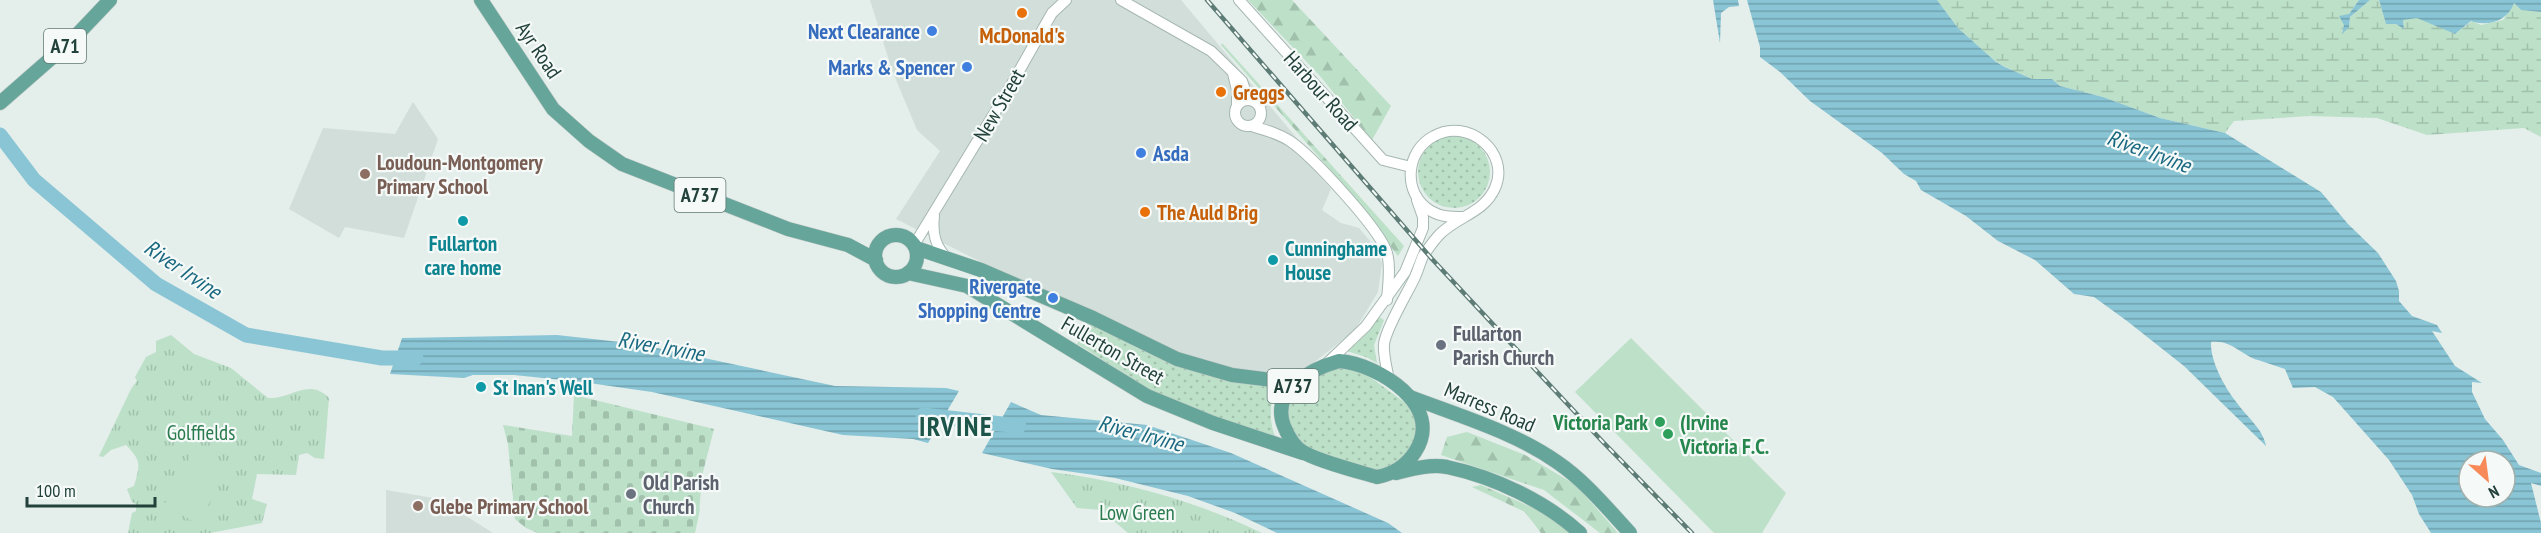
<svg xmlns="http://www.w3.org/2000/svg" width="2541" height="533" viewBox="0 0 2541 533" font-family="'PT Sans Narrow',sans-serif">
<style>
.built{fill:#d2ded9}
.grass{fill:url(#grass-dots)}
.forest{fill:url(#forest-firs)}
.wetland{fill:url(#wetland-marsh)}
.cemetery{fill:url(#cemetery-stones)}
.park{fill:url(#park-tufts)}
.pitch{fill:#bce0c8}
.water{fill:url(#water-rules);fill-rule:evenodd}
.lines{fill:none;stroke-linecap:round;stroke-linejoin:round}
.river{stroke:#8ac5d5;stroke-width:15}
.minor-casing{stroke:#a6b7b2;stroke-width:12}
.major-casing{stroke:#c1cac8;stroke-width:15}
.minor{stroke:#fff;stroke-width:10}
.major{stroke:#66a599;stroke-width:14}
.rail-casing{stroke:#5d7c75;stroke-width:4.5}
.rail{stroke:#f5faf8;stroke-width:2;stroke-dasharray:7;stroke-linecap:butt}
.food-dot{fill:#e8710a;stroke:#f5faf8;stroke-width:2}
.shop-dot{fill:#3f7fe0;stroke:#f5faf8;stroke-width:2}
.education-dot{fill:#8d6e63;stroke:#f5faf8;stroke-width:2}
.culture-dot{fill:#0f9aa8;stroke:#f5faf8;stroke-width:2}
.worship-dot{fill:#6b7280;stroke:#f5faf8;stroke-width:2}
.leisure-dot{fill:#2e9e5b;stroke:#f5faf8;stroke-width:2}
.labels{text-anchor:middle;dominant-baseline:central;stroke-width:4.5;stroke-linejoin:round;paint-order:stroke}
.shield{fill:#f5faf8;stroke:#617873;stroke-width:1.5}
.shield-label{font-size:20px;font-weight:bold;fill:#22413a}
.shop-label{font-size:21px;font-weight:bold;fill:#366cbe;stroke:#f5faf8;text-anchor:end}
.food-label{font-size:21px;font-weight:bold;fill:#c56008;stroke:#f5faf8;text-anchor:start}
.street-label{font-size:21px;fill:#22413a;stroke:#f5faf8}
.education-label{font-size:21px;font-weight:bold;fill:#785e54;stroke:#f5faf8;text-anchor:start}
.culture-label{font-size:21px;font-weight:bold;fill:#0d838f;stroke:#f5faf8;text-anchor:start}
.worship-label{font-size:21px;font-weight:bold;fill:#5b616d;stroke:#f5faf8;text-anchor:start}
.leisure-label{font-size:21px;font-weight:bold;fill:#27864d;stroke:#f5faf8;text-anchor:end}
.park-label{font-size:21px;fill:#2a7a4e;stroke:#f5faf8}
.water-label{font-size:22px;font-style:italic;fill:#196880;stroke:#f5faf8}
.district-label{font-size:27px;font-weight:bold;letter-spacing:1.5px;fill:#1d544a;stroke:#f5faf8}
</style>
<defs>
<pattern id="grass-dots" width="8" height="8" patternUnits="userSpaceOnUse" patternTransform="scale(1.5)"><rect width="8" height="8" fill="#bce0c8"/><path d="M2 2h.1M6 6h.1" fill="none" stroke="#a1c1ad" stroke-width="1.8" stroke-linecap="round"/></pattern>
<pattern id="forest-firs" width="22" height="20" patternUnits="userSpaceOnUse" patternTransform="scale(1.5)"><rect width="22" height="20" fill="#bce0c8"/><path d="M5 1l3.5 6h-7zM16 11l3.5 6h-7z" fill="#a1c1ad"/></pattern>
<pattern id="wetland-marsh" width="20" height="14" patternUnits="userSpaceOnUse" patternTransform="scale(1.5)"><rect width="20" height="14" fill="#bce0c8"/><path d="M1 5h8M5 5V1M11 12h8M15 12V8" fill="none" stroke="#a1c1ad"/></pattern>
<pattern id="cemetery-stones" width="16" height="16" patternUnits="userSpaceOnUse" patternTransform="scale(1.5)"><rect width="16" height="16" fill="#bce0c8"/><path d="M2 7V4a2 2 0 0 1 4 0v3zM10 15v-3a2 2 0 0 1 4 0v3z" fill="#a1c1ad"/></pattern>
<pattern id="park-tufts" width="24" height="20" patternUnits="userSpaceOnUse" patternTransform="scale(1.5)"><rect width="24" height="20" fill="#bce0c8"/><path d="M3 7l-1-3M5 7V3M7 7l1-3M15 17l-1-3M17 17v-4M19 17l1-3" fill="none" stroke="#a1c1ad"/></pattern>
<pattern id="water-rules" width="6" height="5" patternUnits="userSpaceOnUse" patternTransform="scale(1.5)"><rect width="6" height="5" fill="#8ac5d5"/><path d="M0 2.5h6" fill="none" stroke="#70a2ae"/></pattern>
</defs>
<rect width="100%" height="100%" fill="#e4eeea"/>
<g class="built">
<path d="M870,0H1181L1316,161L1312,168L1331,189L1322,210L1341,223L1359,228L1370,241L1382,263L1378,292L1355,330L1302,372L1276,379L1191,362L1115,330L896,219L940,151L917,130L892,70Z"/>
<path d="M413,102L438,139L404,238L345,227L339,238L289,209L323,128L395,134Z"/>
<path d="M386,490L439,499L493,533H386Z"/>
</g>
<g class="grass">
<circle cx="1454" cy="172" r="36"/>
<path d="M1377,316L1384,320L1374,345L1377,363L1366,357L1344,350Z"/>
<path d="M1090,320L1135,347L1184,368L1279,386C1268,403 1269,421 1276,440C1237,428 1187,410 1151,391C1125,377 1102,358 1077,344Z"/>
<path d="M1338,366L1359,369L1407,404L1416,420L1417,432L1407,455L1388,469L1371,471L1310,450L1295,439L1285,409L1300,383Z"/>
</g>
<g class="forest">
<path d="M1248,0H1292L1391,106L1372,140L1320,76Z"/>
<path d="M1222,43L1404,246L1398,256L1339,180L1221,45Z"/>
<path d="M1467,432L1525,455L1576,485L1618,533H1600L1544,490L1441,455L1447,437Z"/>
<path d="M1481,485L1540,511L1573,533H1541L1525,512L1472,487Z"/>
</g>
<path class="wetland" d="M1937,0H2359L2349,14L2342,32L2349,26L2350,17L2370,0H2379L2386,24H2396L2404,28L2403,20L2417,17L2455,34L2472,21L2481,25L2503,20L2514,3L2521,10L2541,12V137L2524,128L2427,135L2377,118L2310,116L2234,121L2225,133L2160,118L2103,97L2060,86L2052,79H2032L2014,71L1996,62L1958,28Z"/>
<path class="cemetery" d="M574,395L714,429L702,476L699,514L695,533H538L526,528L515,519L508,444L503,425L572,436Z"/>
<g class="park">
<path d="M171,335L194,354L231,368L268,398C291,400 308,377 329,398L324,459L315,458L307,453L299,455L296,475L257,474L252,499L267,504L262,523L210,533H128L132,513L136,511V504L132,502L127,489L134,486C140,465 142,461 126,445L111,450L103,457L99,456L131,389L137,381L135,377L146,357L156,352V341Z"/>
<path d="M1051,472C1124,481 1196,501 1262,533H1128L1101,510L1077,508Z"/>
</g>
<g class="pitch">
<path d="M1631,338L1786,493L1762,533H1714L1575,392Z"/>
<path d="M194,450L228,469L198,524L164,505Z"/>
</g>
<g class="water">
<path d="M1713,0H1738L1739,6L1729,7L1721,13L1720,43Z"/>
<path d="M1747,0H1937L1958,28L1996,62L2005,67L2032,79H2052L2060,86L2103,97L2160,118L2225,133L2321,192L2348,224L2378,253L2396,281L2399,291V301L2412,316L2437,325L2442,333L2432,331L2455,366L2482,383L2472,382V392L2485,419L2503,440L2519,465L2541,473V486L2531,483L2541,523V533H2431L2419,514L2412,495L2389,460L2333,397L2315,387L2293,388L2285,369C2276,366 2267,363 2258,360C2241,355 2231,339 2211,342C2210,361 2225,388 2237,403C2247,417 2263,429 2266,446L2184,366L2127,321L2094,297L2074,294L2035,260L1998,241L1966,216L1921,190L1916,181L1904,174L1882,153L1810,101L1780,72L1760,57V47ZM2469,461H2505V497H2469Z"/>
<path d="M2359,0H2370L2350,17L2349,27L2342,34L2344,25L2339,16L2349,14Z"/>
<path d="M2379,0H2541V12L2521,10L2514,3C2508,21 2488,27 2471,21L2455,34L2417,18L2403,20L2404,29L2396,24H2386Z"/>
<path d="M557,335L638,344L835,386L946,388L959,391L928,443L913,439L843,435L652,392L582,382L514,375H473L464,378L390,374L402,338Z"/>
<path d="M1011,402L1041,415L1147,425L1231,453L1388,523L1402,533H1277L1235,513L1188,496L1115,478L1052,469L982,453Z"/>
</g>
<g class="lines">
<g class="river">
<path d="M0,135L34,180L156,284L246,335L382,358H416"/>
<path d="M923,415L1019,426"/>
</g>
<g class="minor-casing">
<g id="minor">
<path d="M1121,0L1211,51L1242,81L1246,93L1254,101"/>
<path d="M1239,0L1383,160L1411,167"/>
<path d="M1233,73L1237,90V105"/>
<circle cx="1248" cy="113" r="13"/>
<path d="M1251,126C1265,130 1278,133 1290,141C1312,156 1380,229 1387,253C1391,268 1388,285 1387,300"/>
<path d="M934,216C932,233 935,247 948,259"/>
<path d="M914,245L1006,94L1052,13L1066,0"/>
<path d="M1326,364L1366,326L1405,272L1423,228V217L1417,200"/>
<path d="M1389,380C1387,369 1383,355 1384,344C1386,328 1407,294 1415,277C1418,270 1420,263 1423,256C1428,249 1434,240 1440,234C1458,216 1484,213 1495,188C1511,152 1467,117 1434,136C1405,151 1402,194 1431,211C1441,217 1451,217 1462,217"/>
</g>
</g>
<g class="major-casing">
<g id="major">
<path d="M481,0L553,109L589,141L622,164L788,229L848,245L876,260"/>
<path d="M0,103L72,40L110,0"/>
<circle cx="896" cy="256" r="21"/>
<path d="M916,248L981,270L1093,318L1177,359L1232,375L1296,383"/>
<path d="M908,273L967,286L1147,396L1213,423L1303,453"/>
<path d="M1339,361C1379,364 1445,406 1415,452C1406,466 1393,474 1377,477C1360,472 1317,461 1303,452C1293,446 1288,436 1284,426C1270,390 1311,369 1339,361Z"/>
<path d="M1410,397C1460,416 1514,432 1557,462C1585,481 1607,508 1630,533"/>
<path d="M1396,473C1412,469 1430,464 1447,467C1494,477 1545,501 1580,533"/>
</g>
</g>
<use href="#minor" class="minor"/>
<use href="#major" class="major"/>
<g class="rail-casing">
<path id="rail" d="M1207,0L1432,259L1603,442L1692,533"/>
</g>
<use href="#rail" class="rail"/>
</g>
<g class="food-dot">
<circle cx="1022" cy="13" r="6"/>
<circle cx="1221" cy="92" r="6"/>
<circle cx="1145" cy="212" r="6"/>
</g>
<g class="shop-dot">
<circle cx="932" cy="31" r="6"/>
<circle cx="967" cy="67" r="6"/>
<circle cx="1141" cy="153" r="6"/>
<circle cx="1053" cy="298" r="6"/>
</g>
<g class="education-dot">
<circle cx="365" cy="174" r="6"/>
<circle cx="418" cy="506" r="6"/>
</g>
<g class="culture-dot">
<circle cx="463" cy="221" r="6"/>
<circle cx="1273" cy="260" r="6"/>
<circle cx="481" cy="387" r="6"/>
</g>
<g class="worship-dot">
<circle cx="1441" cy="345" r="6"/>
<circle cx="631" cy="494" r="6"/>
</g>
<g class="leisure-dot">
<circle cx="1660" cy="422" r="6"/>
<circle cx="1668" cy="434" r="6"/>
</g>
<g class="labels">
<g class="shield">
<rect x="44" y="29" width="42" height="34" rx="4.5"/>
<rect x="674.5" y="178" width="51" height="34" rx="4.5"/>
<rect x="1267.5" y="369" width="51" height="34" rx="4.5"/>
</g>
<g class="shield-label">
<text x="65" y="46">A71</text>
<text x="700" y="195">A737</text>
<text x="1293" y="386">A737</text>
</g>
<g class="shop-label">
<text x="920" y="31">Next Clearance</text>
<text x="955" y="67">Marks &amp; Spencer</text>
<text x="1153" y="153" text-anchor="start">Asda</text>
<text x="1041" y="286">Rivergate<tspan x="1041" dy="24">Shopping Centre</tspan></text>
</g>
<g class="food-label">
<text x="1022" y="35" text-anchor="middle">McDonald's</text>
<text x="1233" y="92">Greggs</text>
<text x="1157" y="212">The Auld Brig</text>
</g>
<g class="street-label">
<text transform="translate(539 50) rotate(56)">Ayr Road</text>
<text transform="translate(1321 91) rotate(48)">Harbour Road</text>
<text transform="translate(999 105) rotate(-60)">New Street</text>
<text transform="translate(1113 350) rotate(30)">Fullerton Street</text>
<text transform="translate(1490 407) rotate(23)">Marress Road</text>
</g>
<g class="education-label">
<text x="377" y="162">Loudoun-Montgomery<tspan x="377" dy="24">Primary School</tspan></text>
<text x="430" y="506">Glebe Primary School</text>
</g>
<g class="culture-label">
<text x="463" y="243" text-anchor="middle">Fullarton<tspan x="463" dy="24">care home</tspan></text>
<text x="1285" y="248">Cunninghame<tspan x="1285" dy="24">House</tspan></text>
<text x="493" y="387">St Inan's Well</text>
</g>
<g class="worship-label">
<text x="1453" y="333">Fullarton<tspan x="1453" dy="24">Parish Church</tspan></text>
<text x="643" y="482">Old Parish<tspan x="643" dy="24">Church</tspan></text>
</g>
<g class="leisure-label">
<text x="1648" y="422">Victoria Park</text>
<text x="1680" y="422" text-anchor="start">(Irvine<tspan x="1680" dy="24">Victoria F.C.</tspan></text>
</g>
<g class="park-label">
<text x="201" y="432">Golffields</text>
<text x="1137" y="512">Low Green</text>
</g>
<g class="water-label">
<text transform="translate(2149 151) rotate(20)">River Irvine</text>
<text transform="translate(183 269) rotate(34)">River Irvine</text>
<text transform="translate(661 346) rotate(10)">River Irvine</text>
<text transform="translate(1141 433) rotate(15)">River Irvine</text>
</g>
<g class="district-label">
<text x="956" y="426">IRVINE</text>
</g>
</g>
<g transform="translate(2487 479) rotate(152)"><circle r="28" fill="#f5faf8" stroke="#a1b0ac" stroke-width="1.5"/>
<path d="M0-4.5L10 22L0 15L-10 22Z" fill="#f88958"/>
<text y="-9" font-size="16" font-weight="bold" text-anchor="middle" fill="#22413a">N</text>
</g>
<path d="M27 497v9h128v-9" fill="none" stroke="#22413a" stroke-width="3"/>
<text x="36" y="497" font-size="18" fill="#22413a" stroke="#f5faf8" stroke-width="4.5" paint-order="stroke">100 m</text>
</svg>
